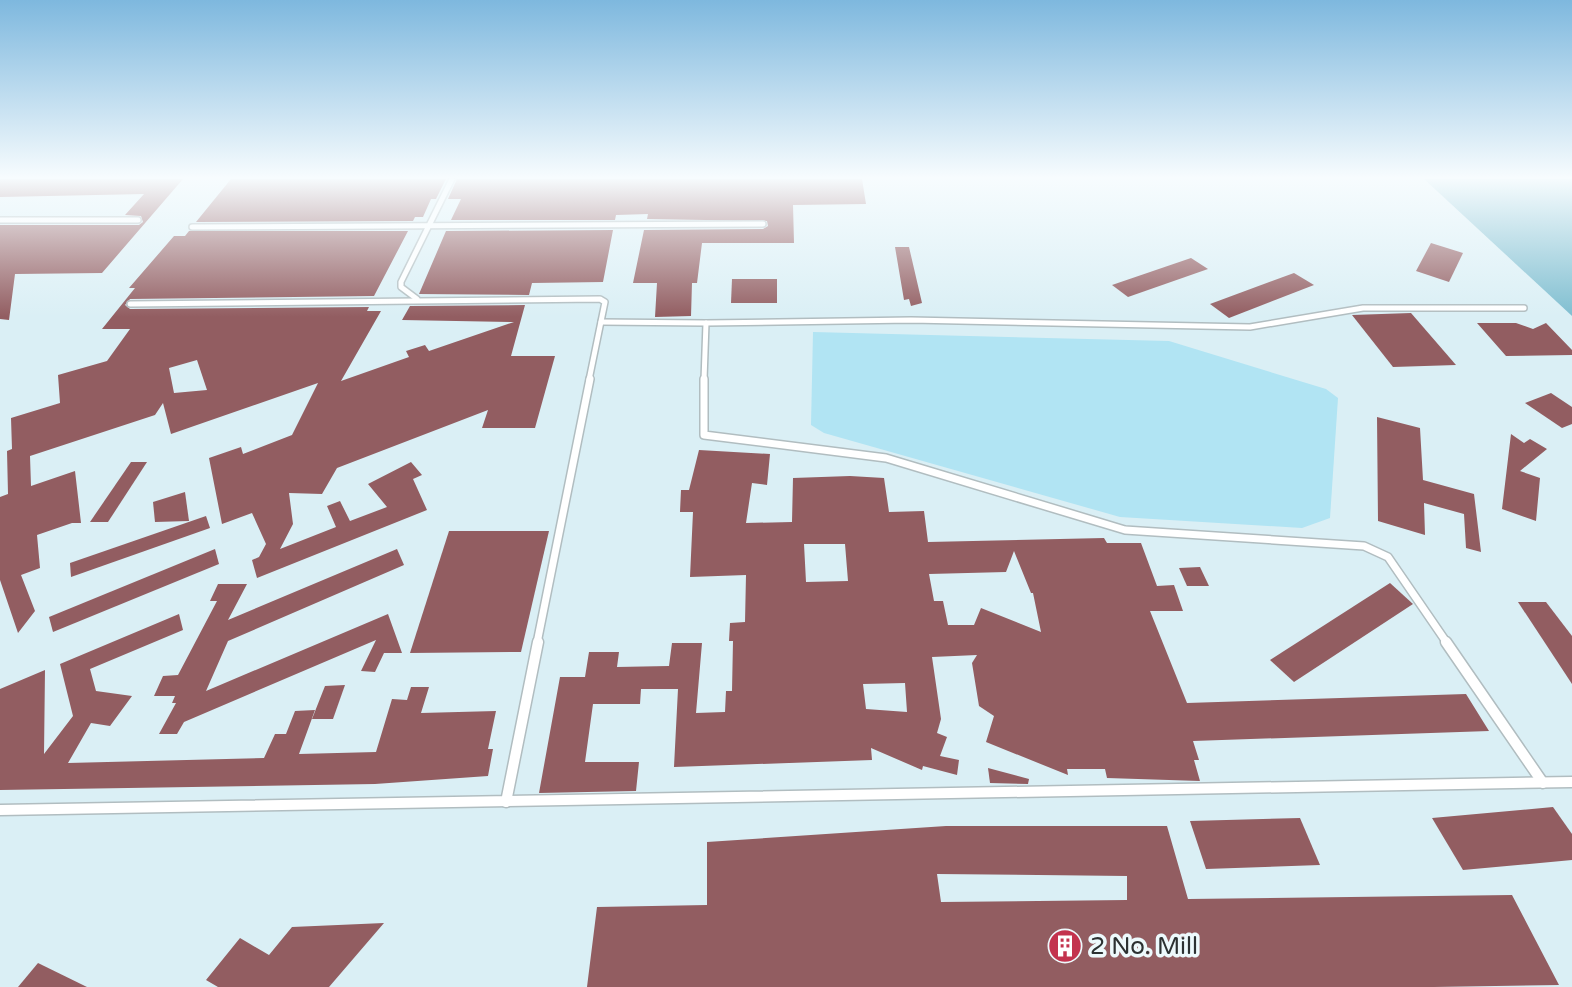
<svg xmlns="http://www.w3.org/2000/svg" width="1572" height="987" viewBox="0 0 1572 987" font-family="'Varela Round',sans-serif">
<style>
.built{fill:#daeff5}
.green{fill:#b1e4f3}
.water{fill:#7fbed0}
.building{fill:#925d61;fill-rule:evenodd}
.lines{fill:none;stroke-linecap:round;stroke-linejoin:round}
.service-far2-casing{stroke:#b1bdc0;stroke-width:8}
.service-far1-casing{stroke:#b1bdc0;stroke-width:10}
.service-casing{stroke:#b1bdc0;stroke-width:13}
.service-far2{stroke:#fff;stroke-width:5}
.service-far1{stroke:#fff;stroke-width:7}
.service{stroke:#fff;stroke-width:10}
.labels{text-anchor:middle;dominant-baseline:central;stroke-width:7;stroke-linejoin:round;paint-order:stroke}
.near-poi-label{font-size:24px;fill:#2c3132;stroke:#edf9fc;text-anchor:start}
</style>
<rect width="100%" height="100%" fill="#edf9fc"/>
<path class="built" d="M0,179H1424L1572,316V987H0Z"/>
<path class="green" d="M813,332L1169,341L1326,389L1338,398L1330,518L1302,528L1120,517L824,433L811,425Z"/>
<path class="water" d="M1424,179H1572V316Z"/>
<g class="building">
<path d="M0,179H183L102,273L15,274L9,320L0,319V225H139L143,222L141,216L125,215L144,194L0,197Z"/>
<path d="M231,179H446L436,199H431L423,217H415L413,221L196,222Z"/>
<path d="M457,179H862L866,204L793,205L794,243H702L697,283H692L691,316L655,317L657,283H633L644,230L763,229L768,226L767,221L647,219L648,214L616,215L615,220H451L461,199H448Z"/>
<path d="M613,230L603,282L532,283L529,295L419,294L446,231Z"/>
<path d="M189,231H408L374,296L130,299L125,305L130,309L369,307L367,311H381L341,381L409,357L406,351L425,345L429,351L514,322L402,320L410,306L525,305L511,356H555L535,428H482L488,410L337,468L322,494L289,493L293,524L280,549L336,527L327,506L340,501L350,521L387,507L368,484L411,462L422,475L413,479L427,510L257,578L252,560L259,557L266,544L252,513L222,524L209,458L241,447L243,454L292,435L318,383L171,434L163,403L155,415L30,456L31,486L75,471L81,523H72L37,535L40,568L21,575L35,611L18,633L0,580V497L8,494L7,451L12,449L11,418L60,403L58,375L107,361L130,329H102L135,288H129L174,236H185ZM197,360L207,390L174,393L169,368Z"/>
<path d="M1431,243L1463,253L1449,282L1416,271Z"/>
<path d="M895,247H909L922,303L911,306L909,299L904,300Z"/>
<path d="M1191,258L1208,269L1128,297L1112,285Z"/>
<path d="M1294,273L1314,285L1229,318L1210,304Z"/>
<path d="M732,279H777V303H731Z"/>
<path d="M1411,313L1456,365L1393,367L1352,315Z"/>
<path d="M1477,323H1516L1533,329L1546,323L1572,350V355L1506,356Z"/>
<path d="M1551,393L1572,407V424L1562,428L1525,403Z"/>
<path d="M1377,417L1420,428L1423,480L1474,494L1481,552L1466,548L1464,514L1424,503L1425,535L1378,521Z"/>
<path d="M1511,434L1524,443L1530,439L1547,449L1520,471L1540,478L1536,521L1502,509Z"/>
<path d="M699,450L770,454L767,485L752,483L746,523L792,522L793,478L850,476L884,478L889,512L924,511L928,542L1104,538L1107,543H1141L1157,586L1174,585L1183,611H1150L1187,703L1466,694L1489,731L1193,741L1199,760H1194L1200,781L1107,778L1105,769H1067L1068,775L986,742L994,716L979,706L972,663L977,655L932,657L941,719L937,733L947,737L940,756L959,760L957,775L923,766L922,770L871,748L872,760L674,767L678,689H641L640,704H593L585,762H639L636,791L539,793L560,677H585L589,652H619L617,667L669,666L672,643H702L696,713L725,712L726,691H732L733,641H729L730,623L745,622L746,575L690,577L693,512H680L681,490H689ZM804,544H845L848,581L806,582ZM1014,551L1031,593H1033L1041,632L981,608L974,625H948L943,601H934L929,574L1006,572ZM905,683L907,712L866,709L863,684Z"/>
<path d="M131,462H147L108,522H90Z"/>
<path d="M185,492L189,521L155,522L153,502Z"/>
<path d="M206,516L210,528L71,577L70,563Z"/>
<path d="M449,531H549L521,652L410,653Z"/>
<path d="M215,549L219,564L53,632L49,617Z"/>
<path d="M397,549L404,565L228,641L206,691L388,614L402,653H384L375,672L361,671L376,640L184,722L177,734H159L176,703H172L175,696H154L163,676L178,675L217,601H210L218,584H247L228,620Z"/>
<path d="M1200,567L1209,586H1187L1179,568Z"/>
<path d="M1390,583L1413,604L1294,682L1270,660Z"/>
<path d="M1518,602H1546L1572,636V684Z"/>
<path d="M179,614L183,630L90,669L96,691L132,696L110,726L91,723L68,763L264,758L275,734H286L295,711L315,710L299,754L376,752L392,699L407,700L411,687H429L421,713L496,711L488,749H493L488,776L375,784L0,790V689L45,670L44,754L73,716L60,664Z"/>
<path d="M345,685L333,719H312L325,686Z"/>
<path d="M988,768L1029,779L1028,784L990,783Z"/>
<path d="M1553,807L1572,834V860L1463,870L1432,818Z"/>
<path d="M1300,818L1320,865L1206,869L1190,821Z"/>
<path d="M946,826H1167L1188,899L1512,895L1559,985L1434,987H587L597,907L707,905V842ZM937,874L1127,876V900L941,902Z"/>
<path d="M384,923L329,987H218L206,980L240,938L269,955L292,927Z"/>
<path d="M38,963L87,987H18Z"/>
</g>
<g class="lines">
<g class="service-far2-casing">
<g id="service-far2">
<path d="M0,220H138"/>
<path d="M192,227L763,224"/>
<path d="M417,299L401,287V282L452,179"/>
<path d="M130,304L600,299L605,302L589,380"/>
<path d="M601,322L706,323L704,380"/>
<path d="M706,323L911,320L1250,327L1363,308H1524"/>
</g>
</g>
<g class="service-far1-casing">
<g id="service-far1">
<path d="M704,379V435L886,458L1125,530L1364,546L1388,557L1447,643"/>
<path d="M537,643L590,379"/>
</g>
</g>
<g class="service-casing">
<g id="service">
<path d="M1446,642L1543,783"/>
<path d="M506,802L538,642"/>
<path d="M0,810L1572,782"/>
</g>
</g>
<use href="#service-far2" class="service-far2"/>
<use href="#service-far1" class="service-far1"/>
<use href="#service" class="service"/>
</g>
<linearGradient id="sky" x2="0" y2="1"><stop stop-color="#7eb8de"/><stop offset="0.56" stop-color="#f7fcfe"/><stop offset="1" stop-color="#f7fcfe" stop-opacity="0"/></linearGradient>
<rect width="1572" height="317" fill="url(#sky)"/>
<defs>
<g id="building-disc" transform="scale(1.75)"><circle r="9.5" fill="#c3334e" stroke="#edf9fc"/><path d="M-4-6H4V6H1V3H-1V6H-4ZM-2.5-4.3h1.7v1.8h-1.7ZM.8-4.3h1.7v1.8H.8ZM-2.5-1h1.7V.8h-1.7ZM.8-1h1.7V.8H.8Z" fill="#fff"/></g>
</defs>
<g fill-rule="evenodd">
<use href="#building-disc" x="1065" y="946"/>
</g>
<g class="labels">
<g class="near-poi-label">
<text x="1090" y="946">2 No. Mill</text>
</g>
</g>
</svg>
